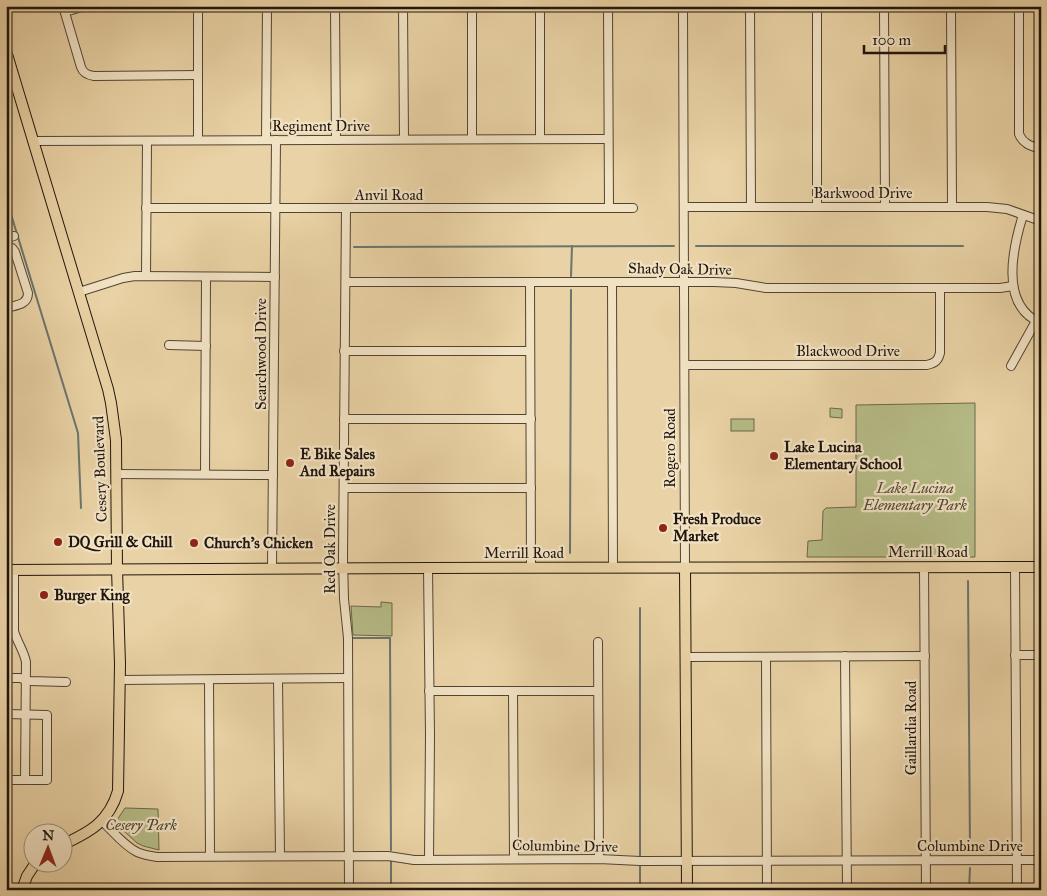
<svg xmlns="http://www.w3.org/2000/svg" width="1047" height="896" viewBox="0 0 1047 896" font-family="'IM FELL Great Primer',serif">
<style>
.green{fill:#b6bc87;stroke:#6b684a}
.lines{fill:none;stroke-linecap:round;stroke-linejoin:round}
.stream{stroke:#6a756f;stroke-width:2}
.minor-casing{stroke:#524433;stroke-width:10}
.major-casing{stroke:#20150d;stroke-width:12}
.minor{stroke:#f1e2c4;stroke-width:8}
.major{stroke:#e9d2a5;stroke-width:10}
.poi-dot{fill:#8f2418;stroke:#f1e2c4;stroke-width:2}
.labels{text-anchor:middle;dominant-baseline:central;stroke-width:4.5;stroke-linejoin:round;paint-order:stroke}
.street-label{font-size:15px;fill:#20150d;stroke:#f1e2c4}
.poi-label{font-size:15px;font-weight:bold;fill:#20150d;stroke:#f1e2c4;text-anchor:start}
.park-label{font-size:15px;font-style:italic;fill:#4d4732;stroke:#f1e2c4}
</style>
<rect width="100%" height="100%" fill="#e9d2a5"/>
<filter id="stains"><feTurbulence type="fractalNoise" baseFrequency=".004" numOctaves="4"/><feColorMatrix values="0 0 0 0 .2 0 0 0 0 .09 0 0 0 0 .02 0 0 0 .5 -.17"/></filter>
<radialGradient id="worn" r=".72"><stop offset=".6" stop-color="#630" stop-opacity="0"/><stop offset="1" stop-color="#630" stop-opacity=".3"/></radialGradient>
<g class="green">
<path d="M975,403V557H807L808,541L822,540L823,511L826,508L856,507V405Z"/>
<path d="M830,408L842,409V418L830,417Z"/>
<rect x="731" y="419" width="23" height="12"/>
<path d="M381,602L392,603V636L353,635L351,606L381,607Z"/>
<path d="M125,808L158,809L159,850L143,846L137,843L115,823Z"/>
</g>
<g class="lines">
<g class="stream">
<path d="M6,198L78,433L81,508"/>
<path d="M696,246H963"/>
<path d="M354,247L674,246"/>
<path d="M571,276L572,246"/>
<path d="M570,553L571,290"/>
<path d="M968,581L970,852"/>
<path d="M353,638H390L391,850"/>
<path d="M640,857V608"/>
<path d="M391,860V890"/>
<path d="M640,866V890"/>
<path d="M969,890L970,868"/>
</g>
<g class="minor-casing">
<g id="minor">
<path d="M63,6L81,67C83,73 87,75 94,76L198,75"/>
<path d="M198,6V140"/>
<path d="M335,6L336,140"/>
<path d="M403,6L404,139"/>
<path d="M472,6V139"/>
<path d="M540,6V139"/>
<path d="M608,6L609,208"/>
<path d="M683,6L685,568"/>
<path d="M750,6L751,207"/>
<path d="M817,6V207"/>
<path d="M884,6L885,207"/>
<path d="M951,6L952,207"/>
<path d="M1019,6V134C1023,144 1031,146 1041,149"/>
<path d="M65,12L85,6"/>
<path d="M266,140L267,6"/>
<path d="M33,141L608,139"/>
<path d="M684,207H987L1007,209L1041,221"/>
<path d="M146,208H633"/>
<path d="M346,209L343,558L344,599L348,638L349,890"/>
<path d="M1023,215C1013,247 999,306 1041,323"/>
<path d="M6,238L14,236"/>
<path d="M6,248H12L15,252L28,293C28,305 16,305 6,308"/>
<path d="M146,276L147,141"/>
<path d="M346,282H714L736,283L766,288H1000L1013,286"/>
<path d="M530,282L531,568"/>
<path d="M612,282L613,568"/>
<path d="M79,292L123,278L135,276L275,277"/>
<path d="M169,345L206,346"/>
<path d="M344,351H530"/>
<path d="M685,365H927C935,363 938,361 940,353V288"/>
<path d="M1011,366L1036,321"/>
<path d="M344,419H531"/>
<path d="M117,474L273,475"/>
<path d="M205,474L206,277"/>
<path d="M344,488H531"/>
<path d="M924,567L926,890"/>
<path d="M1015,567L1017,890"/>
<path d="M272,568L276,140"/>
<path d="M428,568L430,735L429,860"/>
<path d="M14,570V631C17,642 24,651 26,662L25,780"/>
<path d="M598,642L599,859"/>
<path d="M1015,655H1041"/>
<path d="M845,656L847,890"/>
<path d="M686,657L925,656"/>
<path d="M766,657L767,890"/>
<path d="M6,678H20L29,681L66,682"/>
<path d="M278,679L280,856"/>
<path d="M120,680L348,678"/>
<path d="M209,680L210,856"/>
<path d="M429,691H598"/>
<path d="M513,691L514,859"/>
<path d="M6,714L47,715V780H6"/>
<path d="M102,821C113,831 123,845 137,852C143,855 150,856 157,857L388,856L414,860L599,859L640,861L1041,860"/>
</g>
</g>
<g class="major-casing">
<g id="major">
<path d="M6,51L108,389L111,403L116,440L117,569L120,664L118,791C109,822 90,832 62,845"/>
<path d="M685,568L687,890"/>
<path d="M6,570L428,568L1041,567"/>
<path d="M22,890L27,876L35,864"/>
</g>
</g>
<use href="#minor" class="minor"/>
<use href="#major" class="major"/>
</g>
<g class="poi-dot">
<circle cx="774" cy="456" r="5"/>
<circle cx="290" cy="463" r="5"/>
<circle cx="663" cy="528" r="5"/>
<circle cx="58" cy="542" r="5"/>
<circle cx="194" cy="543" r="5"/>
<circle cx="44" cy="595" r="5"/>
</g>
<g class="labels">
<g class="street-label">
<text x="321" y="126">Regiment Drive</text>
<text x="863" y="193">Barkwood Drive</text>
<text x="389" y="195">Anvil Road</text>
<text transform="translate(680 269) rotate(1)">Shady Oak Drive</text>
<text x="848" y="351">Blackwood Drive</text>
<text transform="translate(261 354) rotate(-90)">Searchwood Drive</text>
<text transform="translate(670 448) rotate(-90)">Rogero Road</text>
<text transform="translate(100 469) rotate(-92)">Cesery Boulevard</text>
<text transform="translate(330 549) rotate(-90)">Red Oak Drive</text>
<text x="928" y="552">Merrill Road</text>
<text x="524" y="553">Merrill Road</text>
<text transform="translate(911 728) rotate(-90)">Gaillardia Road</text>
<text transform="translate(565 846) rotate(1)">Columbine Drive</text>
<text x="970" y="846">Columbine Drive</text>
</g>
<g class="poi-label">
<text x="784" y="447">Lake Lucina<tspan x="784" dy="17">Elementary School</tspan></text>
<text x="300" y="454">E Bike Sales<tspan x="300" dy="17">And Repairs</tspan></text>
<text x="673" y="519">Fresh Produce<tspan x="673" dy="17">Market</tspan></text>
<text x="68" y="542">DQ Grill &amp; Chill</text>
<text x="204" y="543">Church's Chicken</text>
<text x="54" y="595">Burger King</text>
</g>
<g class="park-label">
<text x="915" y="488">Lake Lucina<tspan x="915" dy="17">Elementary Park</tspan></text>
<text x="141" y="825">Cesery Park</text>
</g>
</g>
<rect width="1047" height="896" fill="none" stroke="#e9d2a5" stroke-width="25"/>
<rect x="8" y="8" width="1032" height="881" fill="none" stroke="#20150d" stroke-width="2.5"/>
<rect x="12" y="12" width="1022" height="871" fill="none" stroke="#20150d"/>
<g transform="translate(48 848) rotate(1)"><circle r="24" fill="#f1e2c4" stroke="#9d907b"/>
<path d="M0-4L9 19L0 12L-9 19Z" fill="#8f2418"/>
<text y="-8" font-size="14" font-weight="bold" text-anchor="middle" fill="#20150d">N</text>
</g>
<path d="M864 45v8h81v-8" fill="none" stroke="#20150d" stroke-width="2.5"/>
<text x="872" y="45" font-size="15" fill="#20150d" stroke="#f1e2c4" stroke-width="4" paint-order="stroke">100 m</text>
<rect width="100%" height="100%" filter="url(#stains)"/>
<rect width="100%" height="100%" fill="url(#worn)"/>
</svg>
